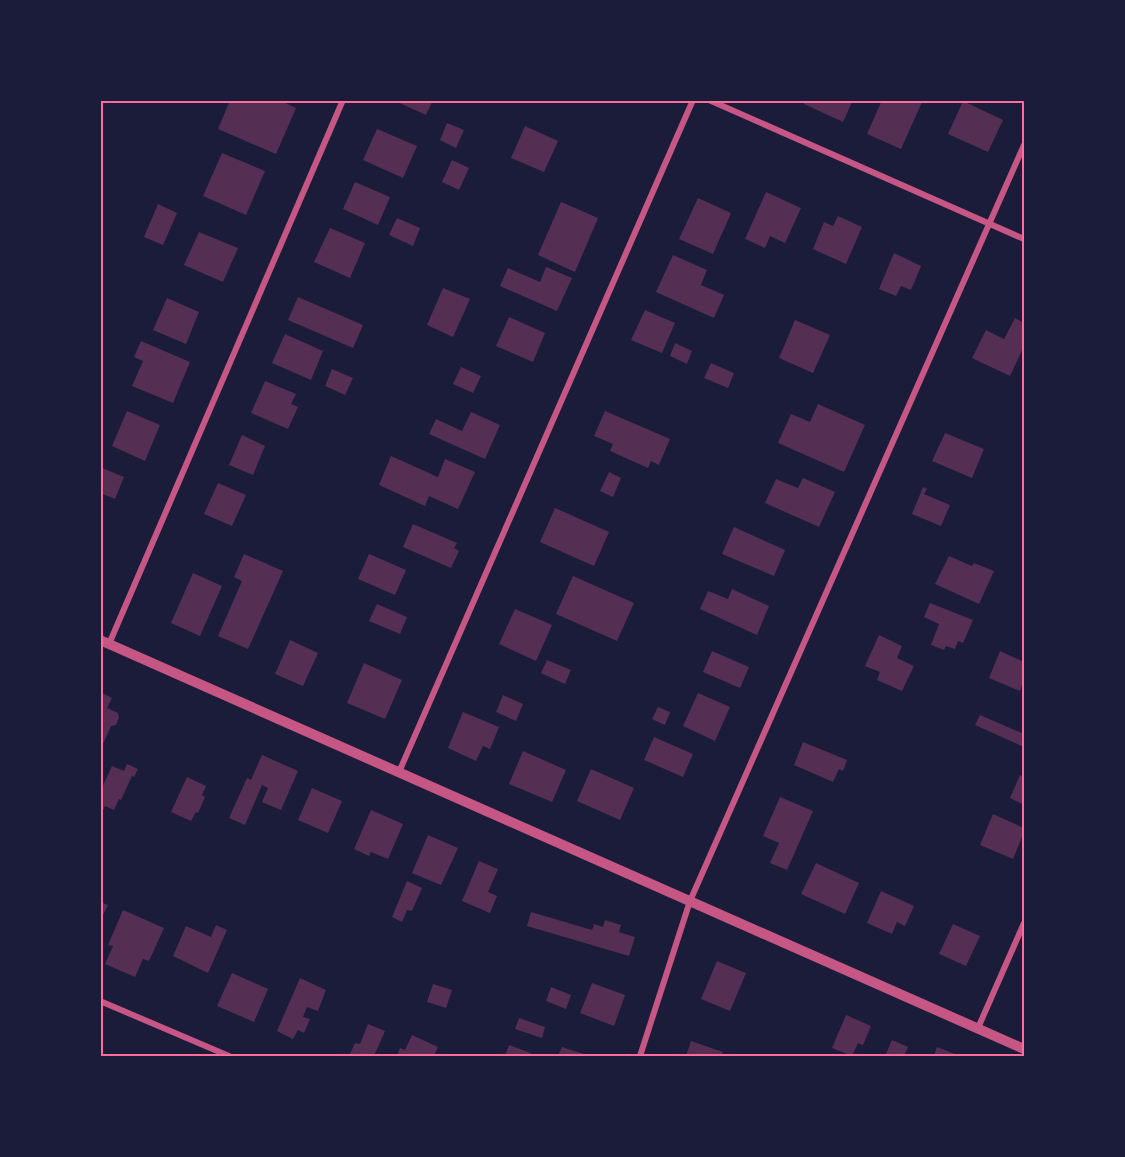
<svg xmlns="http://www.w3.org/2000/svg" width="1125" height="1157" viewBox="0 0 1125 1157" font-family="Manrope,sans-serif">
<style>
.building{fill:#542f53}
.lines{fill:none;stroke-linecap:round;stroke-linejoin:round}
.minor{stroke:#c65784;stroke-width:6}
.tertiary{stroke:#c65784;stroke-width:10}
.neatline{fill:none;stroke:#ff6b9d;stroke-width:2}
</style>
<rect width="100%" height="100%" fill="#1b1b3a"/>
<g class="building">
<path d="M230,100H279L296,108L276,154L218,129Z"/>
<path d="M393,100H433L426,115Z"/>
<path d="M805,100H853L843,122L804,104Z"/>
<path d="M882,100H923L901,149L867,134Z"/>
<path d="M963,101L1003,120L988,152L948,134Z"/>
<path d="M447,123L464,130L456,148L440,140Z"/>
<path d="M525,126L558,141L544,172L511,158Z"/>
<path d="M377,129L417,146L403,178L363,160Z"/>
<path d="M222,153L265,171L246,215L203,196Z"/>
<path d="M452,160L469,168L459,190L442,182Z"/>
<path d="M355,182L390,197L378,225L343,209Z"/>
<path d="M766,192L801,208L785,243L770,236L765,248L745,239Z"/>
<path d="M698,198L731,213L713,254L679,239Z"/>
<path d="M561,202L598,218L575,272L538,255Z"/>
<path d="M158,204L177,213L163,245L144,237Z"/>
<path d="M838,216L862,227L846,264L813,249L824,222L833,226Z"/>
<path d="M397,218L420,228L413,246L389,235Z"/>
<path d="M330,228L365,243L350,278L314,262Z"/>
<path d="M199,232L238,248L223,282L184,265Z"/>
<path d="M894,253L921,266L911,290L901,286L896,296L879,289Z"/>
<path d="M673,255L707,270L701,285L724,295L714,318L656,292Z"/>
<path d="M546,267L572,278L557,311L500,286L508,268L540,282Z"/>
<path d="M443,288L470,299L453,337L427,325Z"/>
<path d="M298,297L363,325L353,348L288,320Z"/>
<path d="M167,298L199,312L186,344L153,330Z"/>
<path d="M645,310L675,323L662,353L631,340Z"/>
<path d="M509,317L545,333L533,362L496,346Z"/>
<path d="M1015,318L1024,323V346L1010,376L972,358L986,330L1004,339Z"/>
<path d="M795,320L830,335L813,373L779,358Z"/>
<path d="M285,334L323,351L311,380L272,363Z"/>
<path d="M141,341L190,362L173,403L132,386L143,361L134,357Z"/>
<path d="M675,343L692,351L687,364L670,356Z"/>
<path d="M711,363L734,373L728,388L704,378Z"/>
<path d="M461,367L481,376L473,393L453,384Z"/>
<path d="M332,369L353,378L345,395L325,386Z"/>
<path d="M265,381L296,394L291,404L298,407L288,429L251,413Z"/>
<path d="M818,404L865,425L844,472L778,443L791,414L810,422Z"/>
<path d="M127,411L160,425L145,461L112,446Z"/>
<path d="M605,411L670,439L659,465L651,461L648,468L610,451L613,444L594,436Z"/>
<path d="M471,412L500,425L485,459L429,434L436,419L462,431Z"/>
<path d="M945,433L984,449L972,478L932,461Z"/>
<path d="M242,435L265,446L253,475L229,465Z"/>
<path d="M391,456L438,477L445,459L475,472L458,509L429,496L425,506L379,485Z"/>
<path d="M100,467L124,477L115,499L100,493Z"/>
<path d="M609,472L621,478L613,497L600,491Z"/>
<path d="M803,478L835,492L819,527L765,503L776,479L798,488Z"/>
<path d="M218,483L246,495L232,526L204,514Z"/>
<path d="M923,487L927,489L924,494L950,505L941,526L912,514Z"/>
<path d="M555,508L609,532L594,566L540,542Z"/>
<path d="M413,524L457,543L454,548L459,551L451,568L403,547Z"/>
<path d="M734,527L785,550L774,576L722,554Z"/>
<path d="M244,554L283,571L248,649L218,636L242,581L234,577Z"/>
<path d="M369,554L406,570L395,595L358,579Z"/>
<path d="M949,556L972,566L974,563L994,571L979,604L935,584Z"/>
<path d="M193,573L222,586L200,636L171,623Z"/>
<path d="M573,576L634,603L617,641L556,614Z"/>
<path d="M732,589L769,606L757,635L700,609L708,591L728,599Z"/>
<path d="M930,603L973,620L963,643L958,641L955,649L946,646L944,650L931,645L939,624L924,617Z"/>
<path d="M377,604L407,617L400,634L369,621Z"/>
<path d="M515,609L552,625L536,661L499,644Z"/>
<path d="M879,635L902,646L897,658L914,666L902,691L877,680L880,672L865,666Z"/>
<path d="M290,640L318,653L303,686L275,674Z"/>
<path d="M712,651L749,667L740,688L703,672Z"/>
<path d="M1000,651L1024,662V679L1020,691L989,678Z"/>
<path d="M547,660L571,670L565,684L541,673Z"/>
<path d="M364,663L402,680L385,719L347,703Z"/>
<path d="M100,692L112,698L107,708L118,713L119,717L116,725L111,726L103,744L100,743Z"/>
<path d="M698,693L730,707L715,741L683,726Z"/>
<path d="M503,695L523,704L516,721L496,712Z"/>
<path d="M658,707L670,712L665,725L652,719Z"/>
<path d="M463,712L499,727L490,749L483,746L476,761L448,748Z"/>
<path d="M980,715L1024,734V747L975,725Z"/>
<path d="M654,737L693,754L683,777L644,760Z"/>
<path d="M803,742L847,760L843,771L839,769L833,782L794,765Z"/>
<path d="M523,751L566,770L552,802L509,784Z"/>
<path d="M262,755L298,771L281,810L262,802L268,788L262,785L245,825L229,818L247,778L251,780Z"/>
<path d="M127,764L138,769L134,777L132,776L121,800L119,799L114,810L105,806L100,817V792L112,766L124,771Z"/>
<path d="M591,769L634,788L620,820L577,801Z"/>
<path d="M1020,775L1024,777V805L1010,798Z"/>
<path d="M187,777L206,786L202,795L205,797L198,813L196,812L191,821L171,812Z"/>
<path d="M312,788L342,801L328,833L298,820Z"/>
<path d="M780,797L813,811L787,870L770,863L779,843L763,836Z"/>
<path d="M371,810L403,824L388,859L371,852L369,856L354,849Z"/>
<path d="M993,814L1024,828V832L1013,859L980,845Z"/>
<path d="M428,835L458,848L441,885L412,873Z"/>
<path d="M479,861L498,869L488,892L497,896L490,913L462,901Z"/>
<path d="M816,863L859,883L845,914L801,894Z"/>
<path d="M407,881L422,888L412,911L407,910L402,922L392,917Z"/>
<path d="M881,891L914,906L905,926L897,922L892,934L867,923Z"/>
<path d="M100,902L108,905L100,921Z"/>
<path d="M123,910L164,928L149,961L143,959L135,977L105,964L113,946L108,945Z"/>
<path d="M531,912L592,930L594,924L603,927L605,920L621,925L619,932L635,937L629,956L527,926Z"/>
<path d="M953,924L980,936L966,966L939,954Z"/>
<path d="M216,925L227,930L208,973L173,956L186,926L211,937Z"/>
<path d="M717,961L746,973L730,1011L701,999Z"/>
<path d="M232,973L268,989L254,1022L217,1006Z"/>
<path d="M300,978L326,990L318,1011L307,1007L303,1017L310,1019L304,1033L298,1030L293,1039L277,1031Z"/>
<path d="M592,983L625,995L614,1026L580,1013Z"/>
<path d="M433,984L452,990L446,1008L427,1002Z"/>
<path d="M551,987L571,995L566,1009L546,1001Z"/>
<path d="M846,1015L871,1026L863,1045L858,1043L852,1056L832,1048Z"/>
<path d="M519,1018L545,1027L542,1038L515,1029Z"/>
<path d="M368,1024L385,1031L374,1056H349L355,1043L360,1044Z"/>
<path d="M412,1035L438,1047L434,1056H397L400,1048L405,1050Z"/>
<path d="M892,1040L908,1047L904,1056H885Z"/>
<path d="M691,1041L723,1052L721,1056H686Z"/>
<path d="M509,1045L531,1053L530,1056H505Z"/>
<path d="M562,1047L590,1056H558Z"/>
<path d="M937,1047L960,1056H934Z"/>
</g>
<g class="lines">
<g class="minor">
<path d="M709,100L1024,239"/>
<path d="M109,644L343,100"/>
<path d="M399,772L693,100"/>
<path d="M100,1001L229,1056"/>
<path d="M978,1028L1024,923"/>
<path d="M640,1056L690,901L1024,145"/>
</g>
<path class="tertiary" d="M100,640L1024,1049"/>
</g>
<rect width="1125" height="1157" fill="none" stroke="#1b1b3a" stroke-width="204"/>
<rect x="102" y="102" width="921" height="953" class="neatline"/>
</svg>
